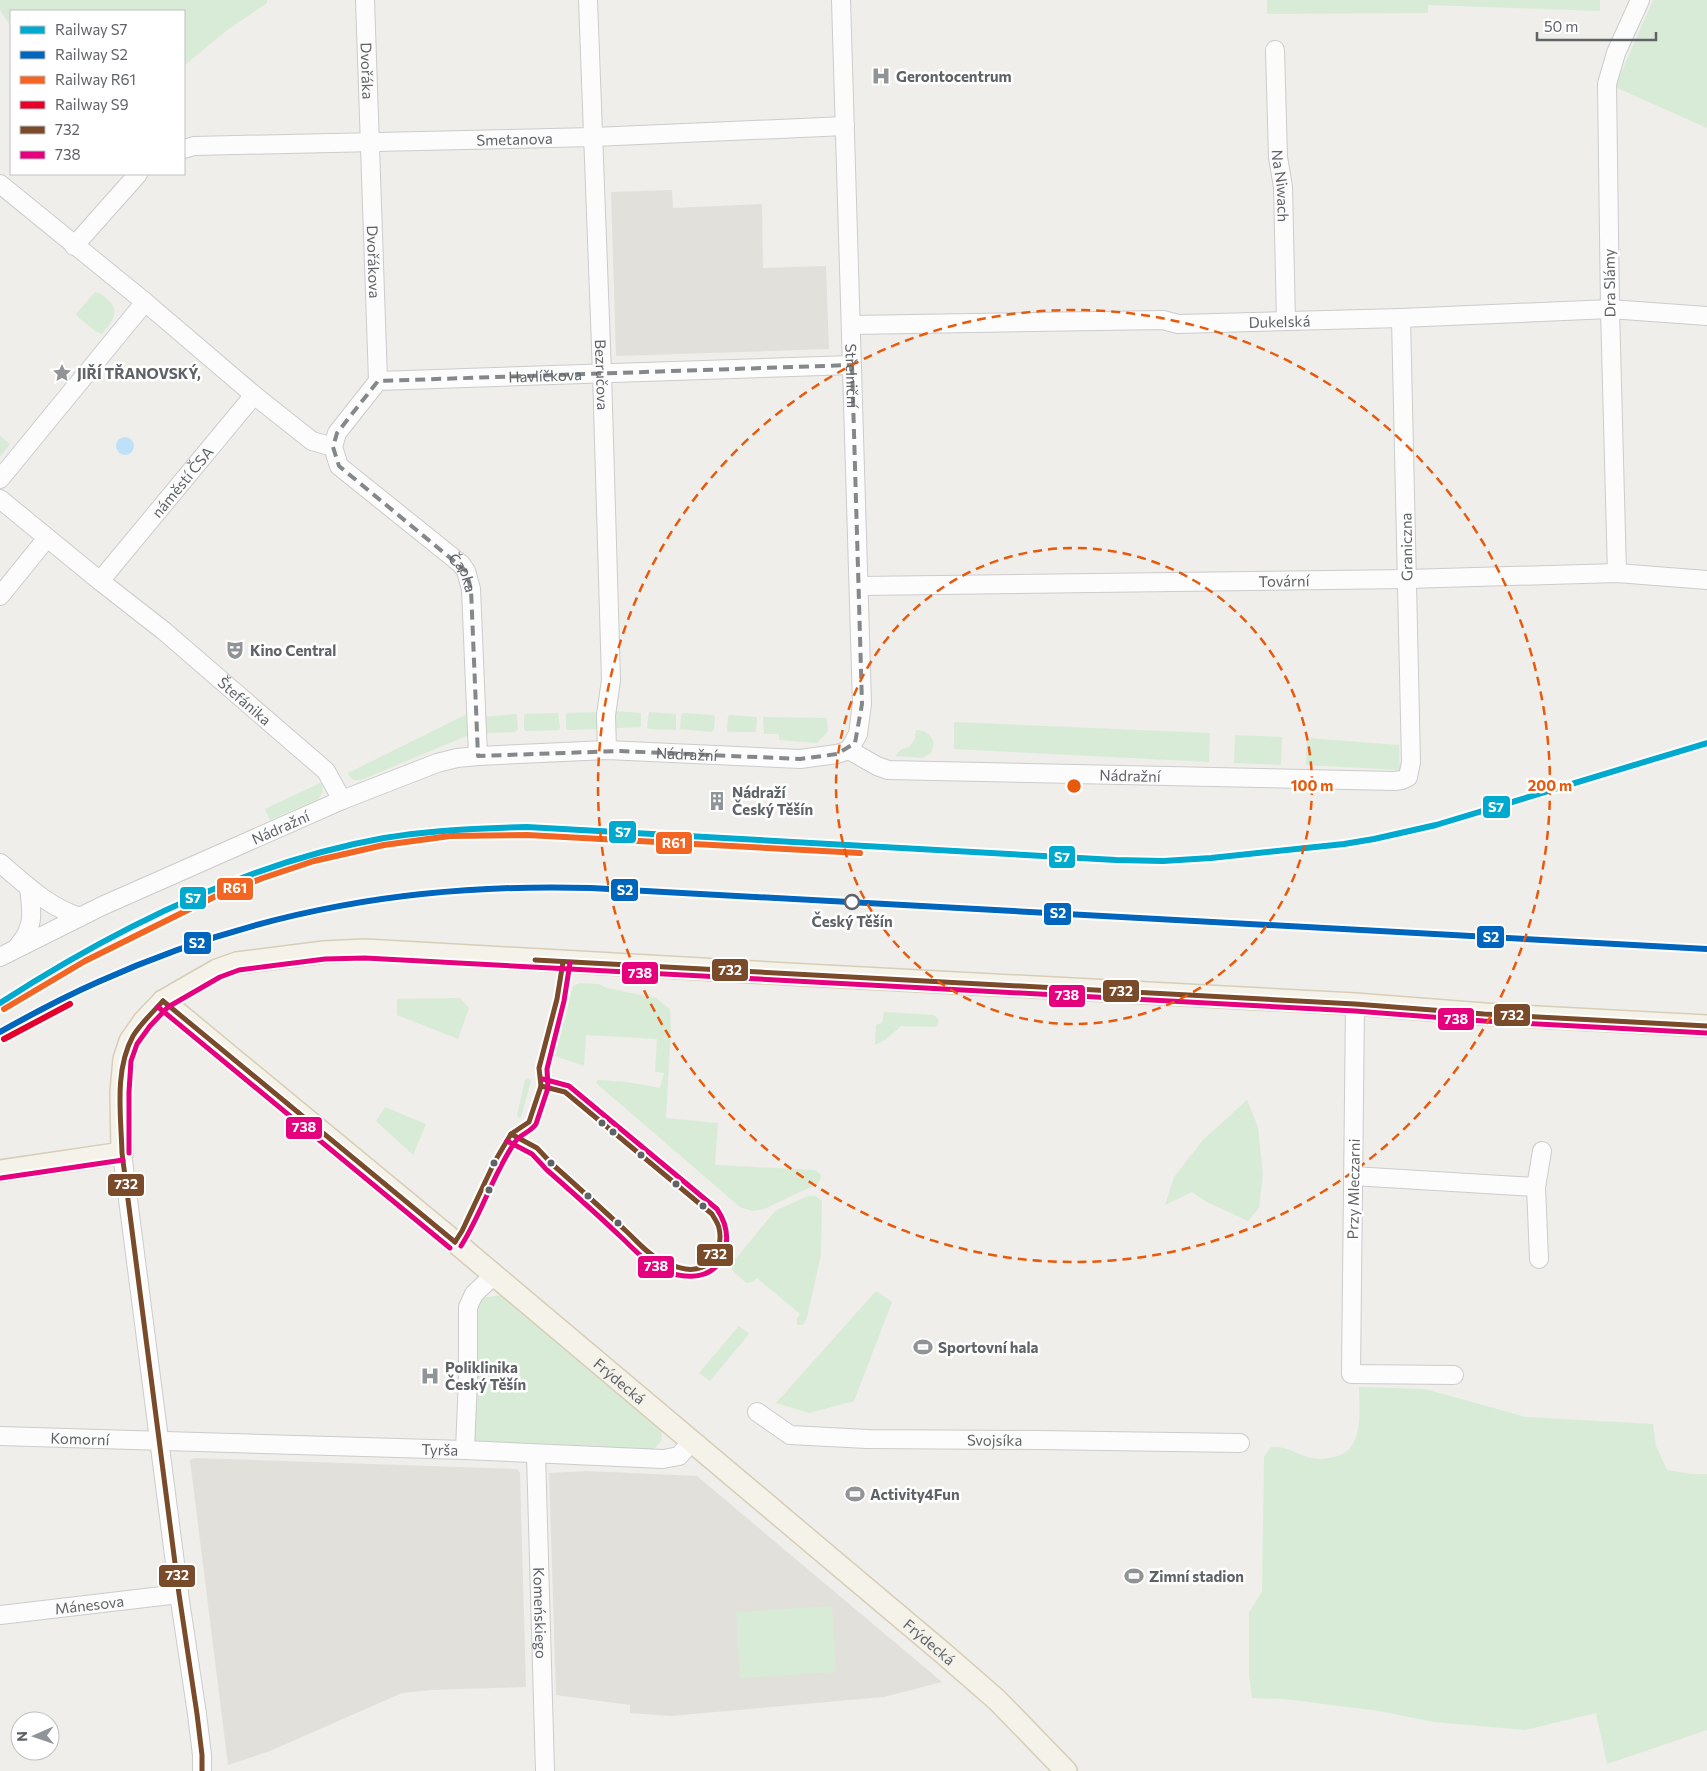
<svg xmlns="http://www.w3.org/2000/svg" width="1707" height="1771" viewBox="0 0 1707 1771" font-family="Commissioner,sans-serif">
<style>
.education{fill:#e2e0da}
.green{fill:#d8ebd6}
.water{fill:#bfe0f9}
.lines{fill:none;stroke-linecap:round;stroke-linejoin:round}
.minor-casing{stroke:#cbcccc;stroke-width:20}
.major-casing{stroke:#d7ceb8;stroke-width:24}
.minor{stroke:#fdfcfc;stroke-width:18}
.major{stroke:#f4f2e9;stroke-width:21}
.bus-1-casing{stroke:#fff;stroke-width:9}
.bus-2-casing{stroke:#fff;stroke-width:9}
.bus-1{stroke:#7a4b2a;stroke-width:5}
.bus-2{stroke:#e5007d;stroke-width:5}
.rail-1-casing{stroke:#fff;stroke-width:10}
.rail-2-casing{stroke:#fff;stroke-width:10}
.rail-3-casing{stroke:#fff;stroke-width:10}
.rail-4-casing{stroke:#fff;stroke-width:10}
.rail-1{stroke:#00a9ce;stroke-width:6}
.rail-2{stroke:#0065bd;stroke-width:6}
.rail-3{stroke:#f26522;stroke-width:6}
.rail-4{stroke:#e4002b;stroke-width:6}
.marked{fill:none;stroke:#84888a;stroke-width:4;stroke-dasharray:10 6;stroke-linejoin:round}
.ring{fill:none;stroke:#e8590c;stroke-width:2.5;stroke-dasharray:9 6}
.stop-dot{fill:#fff;stroke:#5f6368;stroke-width:2.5}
.bus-dot{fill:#5f6368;stroke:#fff;stroke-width:2}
.labels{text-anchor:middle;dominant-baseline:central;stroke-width:5;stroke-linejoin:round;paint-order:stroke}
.street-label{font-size:15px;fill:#5f6368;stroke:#fff}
.poi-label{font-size:15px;font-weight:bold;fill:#5f6368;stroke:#fff;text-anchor:start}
.stop-label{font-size:15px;font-weight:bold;fill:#5f6368;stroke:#fff}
.centre{fill:#e8590c;stroke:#fff;stroke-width:2.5}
.ring-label{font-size:15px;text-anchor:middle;font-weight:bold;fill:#e8590c;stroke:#fff;stroke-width:5;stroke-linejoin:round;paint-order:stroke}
.line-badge{stroke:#fff;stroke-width:2}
.badge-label{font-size:14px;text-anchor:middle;font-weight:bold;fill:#fff}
</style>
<rect width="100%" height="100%" fill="#efeeea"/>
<g class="education">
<path d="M672,190L673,208L762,204L763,268L826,266L829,349L616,356L611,192Z"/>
<path d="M194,1458L517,1469L520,1473L526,1687L432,1690L402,1693L270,1751L228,1765L190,1460Z"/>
<path d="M587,1471L697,1476L942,1682L884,1697L670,1716L630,1713V1705L556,1695L549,1473Z"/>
</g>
<g class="green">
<path d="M0,0H267V3L226,31L186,64L184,63V11H11V27L0,10Z"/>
<path d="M1267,0H1600V11L1428,5V13L1267,14Z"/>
<path d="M1653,0H1707V128L1615,87Z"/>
<path d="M95,292C101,293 104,296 108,300C122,312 110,324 102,334L95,331L78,317L76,314Z"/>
<path d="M0,436L10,444L0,457Z"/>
<path d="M615,711L641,713V727L616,728L614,726L613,712Z"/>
<path d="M598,712V729L568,730L566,728V714L568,713Z"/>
<path d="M649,712L676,714V730L649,729L647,728Z"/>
<path d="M558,713L560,728L559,730L526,731L524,729V716L525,714Z"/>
<path d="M683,713L712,715L715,717L714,730L711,732L680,729L681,715Z"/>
<path d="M467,714L470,716L469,735L361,780C353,780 351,780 348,773Z"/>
<path d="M515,714L517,715L518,730L515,732L486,733L483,717Z"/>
<path d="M730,715L757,717L756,732H729L727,731L728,716Z"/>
<path d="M763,717L827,718L828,731L817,743L779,740V734H764Z"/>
<path d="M954,722L1210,733L1209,762L954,749Z"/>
<path d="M916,730C926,731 930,733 934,743L931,753L922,758L895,756L902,749L909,747L915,739Z"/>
<path d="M1235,735L1282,737L1281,765L1234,763Z"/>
<path d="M1307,738L1399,745L1400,770L1306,765Z"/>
<path d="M322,782C323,790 323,794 317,800L270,820L265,809Z"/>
<path d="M580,983L598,984L607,988L656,998L670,1009L671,1028L666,1118L718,1123L715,1165L816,1170L821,1175V1178L817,1184L764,1209L753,1211L740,1207L596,1083L598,1080L627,1082L660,1088L664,1073L655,1072L657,1039L586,1035L584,1066L555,1056L573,986Z"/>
<path d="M460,998L469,1008L458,1039L397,1015V999Z"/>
<path d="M884,1012L934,1015L939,1020L937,1026L934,1027L901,1026L885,1040L875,1045L876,1025L882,1023Z"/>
<path d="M528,1078L531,1081L521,1117L519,1118L517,1115L525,1080Z"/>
<path d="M1247,1100L1258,1127L1263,1174L1259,1208L1248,1221L1207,1202L1192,1192L1165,1205L1174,1177L1203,1140Z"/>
<path d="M385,1107L426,1124L413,1155L376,1121Z"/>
<path d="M808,1196H815L822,1201L821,1255L807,1317L805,1322L802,1325H797V1319L800,1314L757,1278L753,1282L746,1283L732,1270V1263L775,1211Z"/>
<path d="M876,1291L892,1302L854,1401L809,1413L776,1403Z"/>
<path d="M501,1295L661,1426L662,1440L652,1451L475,1443L474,1308L482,1298Z"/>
<path d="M739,1326L749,1334L710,1381L699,1373Z"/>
<path d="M1359,1387L1425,1389L1526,1417L1653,1424L1656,1446L1667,1470L1692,1474H1707V1730L1607,1764L1596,1713L1525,1730L1434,1722L1379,1711L1284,1699L1252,1698L1249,1675V1612L1262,1592L1264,1457L1271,1447C1287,1446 1293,1452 1307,1457C1316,1460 1326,1459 1334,1457C1365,1451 1359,1411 1359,1387Z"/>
<path d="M832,1606L836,1672L740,1678L736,1612Z"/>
</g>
<circle class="water" cx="125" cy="446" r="9"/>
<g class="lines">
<g class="minor-casing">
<g id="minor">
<path id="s1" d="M365,0L378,381"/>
<path id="s2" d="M588,0L602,373L611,680L606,715L607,750"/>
<path id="s3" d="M841,0L862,704L858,734L849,750"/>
<path id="s4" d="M1275,50L1278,157L1283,187L1286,321"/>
<path id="s5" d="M184,149L194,146L594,137L845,126"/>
<path d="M0,184L145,302L254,395L312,441L333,447"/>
<path d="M74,246L138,174"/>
<path id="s6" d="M852,325L1163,320L1178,324L1401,318L1610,309L1707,316"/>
<path id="s7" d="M333,447L337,433L378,381L852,365"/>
<path id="s8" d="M333,447L339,466L461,564L466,571L471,589L478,756"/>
<path d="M0,479L145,302"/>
<path id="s9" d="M0,499L100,581L254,395"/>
<path d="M1617,573L1610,309L1607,84L1616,53L1640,0"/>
<path id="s10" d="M100,581L164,631L326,771L342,800"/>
<path id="s11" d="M860,586L1407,579L1617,573L1707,580"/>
<path d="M0,596L47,538"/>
<path id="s12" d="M849,750L877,766L888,770L1394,781L1402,780L1408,777L1411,762L1401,318"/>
<path d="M0,863C25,884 48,907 80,917"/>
<path d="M18,946C35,927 32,912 29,888"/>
<path id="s13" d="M0,957L102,906L342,800L437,763L457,758L478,756L607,750L800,759L837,754L849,750"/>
<path d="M1355,1004L1351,1374L1454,1375"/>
<path d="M122,1153L179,1594L197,1714L202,1755V1771"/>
<path d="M1353,1176L1536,1187"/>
<path d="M1539,1259L1536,1187L1542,1151"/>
<path id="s14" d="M757,1412L790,1435L867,1439L1038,1440L1240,1443"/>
<path id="s15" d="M0,1436L465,1450L663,1459L679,1456L692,1441"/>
<path d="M465,1450L468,1378V1307L474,1294L494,1275"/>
<path id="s16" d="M536,1454L545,1771"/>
<path id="s17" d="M0,1615L179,1594"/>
</g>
</g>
<g class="major-casing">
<g id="major">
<path id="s18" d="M163,1001L455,1242L943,1653L997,1700L1066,1771"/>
<path d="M0,1171L122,1153L121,1092L124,1059L130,1041L144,1021L163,1001L217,970L237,963L324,952L365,950L806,975L1355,1004L1484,1014L1707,1026"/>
</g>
</g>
<use href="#minor" class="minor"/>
<use href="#major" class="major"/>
<g class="bus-1-casing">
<g id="bus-1">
<path d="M535,960L1355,1004L1484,1014L1707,1026"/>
<path d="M163,1001C153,1012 141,1023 133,1036C114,1071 121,1115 122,1153L179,1594L197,1714L202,1755V1771"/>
<path d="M163,1001L455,1242"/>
<path d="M511,1134L537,1148L552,1164C577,1186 602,1209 626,1231C637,1241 648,1255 662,1261C672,1265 684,1271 695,1269C714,1267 723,1245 719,1228C718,1223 714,1218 712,1214L565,1092L541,1086"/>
<path d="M455,1242L462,1231L495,1161L511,1134L529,1122L541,1086L539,1068L557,999L563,962"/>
</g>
</g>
<g class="bus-2-casing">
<g id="bus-2">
<path d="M158,1007L450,1248"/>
<path d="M507,1141L532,1154L547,1170C572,1192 597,1214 621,1237C631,1246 641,1258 653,1265C675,1278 710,1285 723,1256C730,1239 727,1224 717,1209L569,1086L543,1079"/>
<path d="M129,1153V1092L131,1061L137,1044L150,1026L168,1007L220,977L239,970L325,959L365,958L1355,1011L1484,1021L1707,1033"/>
<path d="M1,1178L123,1160"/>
<path d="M461,1246C482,1213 493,1174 515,1142C520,1134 531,1132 536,1124L548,1088L547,1069L564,1001L570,963"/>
</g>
</g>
<use href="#bus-1" class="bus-1"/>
<use href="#bus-2" class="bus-2"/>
<g class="rail-1-casing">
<path id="rail-1" d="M0,1003C115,929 248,862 384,838C431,830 479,828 527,827L1116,860L1163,861L1211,858L1344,844L1374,839L1436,825L1707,743"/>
</g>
<g class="rail-2-casing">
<path id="rail-2" d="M0,1032C32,1014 64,997 98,982C257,910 417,883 591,888L1707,949"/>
</g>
<g class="rail-3-casing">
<path id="rail-3" d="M4,1009L85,961L216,896L263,878L314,861L384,845L450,836L527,835L860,853"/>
</g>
<g class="rail-4-casing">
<path id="rail-4" d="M4,1039L70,1004"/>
</g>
<use href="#rail-1" class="rail-1"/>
<use href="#rail-2" class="rail-2"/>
<use href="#rail-3" class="rail-3"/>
<use href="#rail-4" class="rail-4"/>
</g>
<path class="marked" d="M852,365L862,704L855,743L837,754L800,759L620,751L478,756L471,589L466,571L339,466L333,447L337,433L378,381Z"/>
<g class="ring">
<circle cx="1074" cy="786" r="238"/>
<circle cx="1074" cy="786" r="476"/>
</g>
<defs>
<g id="hospital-bare" transform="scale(1.5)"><path d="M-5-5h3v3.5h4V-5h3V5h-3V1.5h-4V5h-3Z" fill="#919496" stroke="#fff" stroke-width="2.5" paint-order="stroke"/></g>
<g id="sight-bare" transform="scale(1.5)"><path d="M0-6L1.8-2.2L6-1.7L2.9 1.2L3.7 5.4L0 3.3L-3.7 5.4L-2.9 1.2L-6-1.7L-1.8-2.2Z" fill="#919496" stroke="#fff" stroke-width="2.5" paint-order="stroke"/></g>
<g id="theatre-bare" transform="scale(1.5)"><path d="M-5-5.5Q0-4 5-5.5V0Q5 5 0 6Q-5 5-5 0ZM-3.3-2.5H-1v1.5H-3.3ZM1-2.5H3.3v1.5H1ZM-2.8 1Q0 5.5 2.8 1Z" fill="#919496" stroke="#fff" stroke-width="2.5" paint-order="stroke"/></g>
<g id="building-bare" transform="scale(1.5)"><path d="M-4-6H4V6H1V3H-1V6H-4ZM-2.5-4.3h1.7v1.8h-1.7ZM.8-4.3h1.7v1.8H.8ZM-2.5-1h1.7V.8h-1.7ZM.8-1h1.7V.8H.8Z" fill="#919496" stroke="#fff" stroke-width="2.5" paint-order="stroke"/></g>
<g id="stadium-bare" transform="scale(1.5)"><path d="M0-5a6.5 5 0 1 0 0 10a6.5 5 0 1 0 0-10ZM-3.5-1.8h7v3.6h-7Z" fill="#919496" stroke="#fff" stroke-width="2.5" paint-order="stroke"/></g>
</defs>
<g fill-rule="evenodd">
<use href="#hospital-bare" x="881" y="76"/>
<use href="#sight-bare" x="62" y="373"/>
<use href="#theatre-bare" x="235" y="650"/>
<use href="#building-bare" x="717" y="801"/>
<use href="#stadium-bare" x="923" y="1347"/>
<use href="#hospital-bare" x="430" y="1376"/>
<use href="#stadium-bare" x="855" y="1494"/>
<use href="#stadium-bare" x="1134" y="1576"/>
</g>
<circle class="stop-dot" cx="852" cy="902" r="7"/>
<g class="bus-dot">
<circle cx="602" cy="1123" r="4.5"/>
<circle cx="613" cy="1132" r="4.5"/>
<circle cx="641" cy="1155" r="4.5"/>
<circle cx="494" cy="1163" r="4.5"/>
<circle cx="551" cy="1163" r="4.5"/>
<circle cx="676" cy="1184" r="4.5"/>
<circle cx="489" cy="1190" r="4.5"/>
<circle cx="588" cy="1196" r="4.5"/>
<circle cx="703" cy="1206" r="4.5"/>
<circle cx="618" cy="1223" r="4.5"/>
</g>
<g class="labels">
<g class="street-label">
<text stroke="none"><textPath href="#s1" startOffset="71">Dvořáka</textPath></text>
<text stroke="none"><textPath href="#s5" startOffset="331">Smetanova</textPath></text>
<text stroke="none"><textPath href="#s4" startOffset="136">Na Niwach</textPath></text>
<text stroke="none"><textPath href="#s1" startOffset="262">Dvořákova</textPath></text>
<text transform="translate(1609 283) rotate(-91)">Dra Slámy</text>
<text stroke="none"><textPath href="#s6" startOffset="428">Dukelská</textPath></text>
<text stroke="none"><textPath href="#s7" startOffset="248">Havlíčkova</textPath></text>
<text stroke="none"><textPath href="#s2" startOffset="375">Bezručova</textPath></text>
<text stroke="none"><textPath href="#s3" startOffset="376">Střelniční</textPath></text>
<text stroke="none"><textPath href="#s9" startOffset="258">náměstí ČSA</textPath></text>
<text transform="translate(1406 547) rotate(-91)">Graniczna</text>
<text stroke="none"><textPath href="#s8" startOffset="185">Čapka</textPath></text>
<text stroke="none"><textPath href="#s11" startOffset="424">Tovární</textPath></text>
<text stroke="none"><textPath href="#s10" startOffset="188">Štefánika</textPath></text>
<text stroke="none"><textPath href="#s13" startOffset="729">Nádražní</textPath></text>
<text stroke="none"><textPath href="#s12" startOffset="286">Nádražní</textPath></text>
<text stroke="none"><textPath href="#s13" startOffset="309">Nádražní</textPath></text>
<text transform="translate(1353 1189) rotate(-89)">Przy Mleczarni</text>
<text stroke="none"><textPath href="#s18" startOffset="594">Frýdecká</textPath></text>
<text stroke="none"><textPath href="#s15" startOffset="80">Komorní</textPath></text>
<text stroke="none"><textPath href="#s14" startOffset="245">Svojsíka</textPath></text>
<text stroke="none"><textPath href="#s15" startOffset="440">Tyrša</textPath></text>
<text stroke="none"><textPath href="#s17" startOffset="90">Mánesova</textPath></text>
<text stroke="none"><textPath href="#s16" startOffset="159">Komeńskiego</textPath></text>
<text stroke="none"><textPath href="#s18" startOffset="999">Frýdecká</textPath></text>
</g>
<g class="poi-label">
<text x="896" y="76">Gerontocentrum</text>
<text x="77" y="373">JIŘÍ TŘANOVSKÝ,</text>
<text x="250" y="650">Kino Central</text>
<text x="732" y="792">Nádraží<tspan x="732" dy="17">Český Těšín</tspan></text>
<text x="938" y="1347">Sportovní hala</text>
<text x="445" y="1367">Poliklinika<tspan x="445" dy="17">Český Těšín</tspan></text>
<text x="870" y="1494">Activity4Fun</text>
<text x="1149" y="1576">Zimní stadion</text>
</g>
<g class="stop-label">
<text x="852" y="921">Český Těšín</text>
</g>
</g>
<circle cx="1074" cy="786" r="8" class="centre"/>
<g class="ring-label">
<text x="1312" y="791">100 m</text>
<text x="1550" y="791">200 m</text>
</g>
<g class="line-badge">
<rect x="1482" y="795" width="29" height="24" rx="5" fill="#00a9ce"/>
<rect x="608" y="820" width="29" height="24" rx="5" fill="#00a9ce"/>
<rect x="655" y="831" width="38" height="24" rx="5" fill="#f26522"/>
<rect x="1048" y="845" width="28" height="24" rx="5" fill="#00a9ce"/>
<rect x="216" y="877" width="38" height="24" rx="5" fill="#f26522"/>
<rect x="610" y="878" width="29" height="24" rx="5" fill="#0065bd"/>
<rect x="179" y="886" width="28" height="24" rx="5" fill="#00a9ce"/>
<rect x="1043" y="902" width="29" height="24" rx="5" fill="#0065bd"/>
<rect x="1476" y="925" width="29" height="24" rx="5" fill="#0065bd"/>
<rect x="183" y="931" width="29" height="24" rx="5" fill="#0065bd"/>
<rect x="711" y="958" width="38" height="24" rx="5" fill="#7a4b2a"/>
<rect x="621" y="961" width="38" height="24" rx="5" fill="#e5007d"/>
<rect x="1102" y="979" width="38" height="24" rx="5" fill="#7a4b2a"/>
<rect x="1048" y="984" width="38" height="24" rx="5" fill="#e5007d"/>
<rect x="1493" y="1003" width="38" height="24" rx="5" fill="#7a4b2a"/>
<rect x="1437" y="1007" width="38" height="24" rx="5" fill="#e5007d"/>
<rect x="285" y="1116" width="38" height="24" rx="5" fill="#e5007d"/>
<rect x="107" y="1173" width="38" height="24" rx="5" fill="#7a4b2a"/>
<rect x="696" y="1243" width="38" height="24" rx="5" fill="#7a4b2a"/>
<rect x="637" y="1255" width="38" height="24" rx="5" fill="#e5007d"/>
<rect x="158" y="1564" width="38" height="24" rx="5" fill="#7a4b2a"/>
</g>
<g class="badge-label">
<text x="1496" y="812">S7</text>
<text x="623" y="837">S7</text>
<text x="674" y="848">R61</text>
<text x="1062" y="862">S7</text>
<text x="235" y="893">R61</text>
<text x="625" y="895">S2</text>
<text x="193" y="903">S7</text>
<text x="1058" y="918">S2</text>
<text x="1491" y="942">S2</text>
<text x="197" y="948">S2</text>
<text x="730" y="975">732</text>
<text x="640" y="978">738</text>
<text x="1121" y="996">732</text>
<text x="1067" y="1000">738</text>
<text x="1512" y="1020">732</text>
<text x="1456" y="1024">738</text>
<text x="304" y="1132">738</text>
<text x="126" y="1189">732</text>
<text x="715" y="1259">732</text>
<text x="656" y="1271">738</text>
<text x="177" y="1580">732</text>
</g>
<rect x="10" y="10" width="175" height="165" fill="#ffffff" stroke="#bfc1c3"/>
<rect x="20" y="26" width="25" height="8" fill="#00a9ce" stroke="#bfc1c3"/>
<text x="55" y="35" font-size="15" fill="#5f6368">Railway S7</text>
<rect x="20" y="51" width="25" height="8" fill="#0065bd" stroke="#bfc1c3"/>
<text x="55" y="60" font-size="15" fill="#5f6368">Railway S2</text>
<rect x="20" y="76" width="25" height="8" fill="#f26522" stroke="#bfc1c3"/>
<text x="55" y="85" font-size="15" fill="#5f6368">Railway R61</text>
<rect x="20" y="101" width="25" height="8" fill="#e4002b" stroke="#bfc1c3"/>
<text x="55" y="110" font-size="15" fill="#5f6368">Railway S9</text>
<rect x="20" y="126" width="25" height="8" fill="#7a4b2a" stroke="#bfc1c3"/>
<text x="55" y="135" font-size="15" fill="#5f6368">732</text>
<rect x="20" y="151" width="25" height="8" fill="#e5007d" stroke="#bfc1c3"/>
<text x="55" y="160" font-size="15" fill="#5f6368">738</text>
<g transform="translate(35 1736) rotate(268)"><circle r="24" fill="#ffffff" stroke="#bfc1c3"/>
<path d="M0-4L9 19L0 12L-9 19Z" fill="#919496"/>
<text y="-8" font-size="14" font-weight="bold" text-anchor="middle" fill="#5f6368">N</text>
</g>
<path d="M1537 32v8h119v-8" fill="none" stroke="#5f6368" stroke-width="2.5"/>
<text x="1544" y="32" font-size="15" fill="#5f6368" stroke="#ffffff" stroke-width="4" paint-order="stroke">50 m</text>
</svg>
